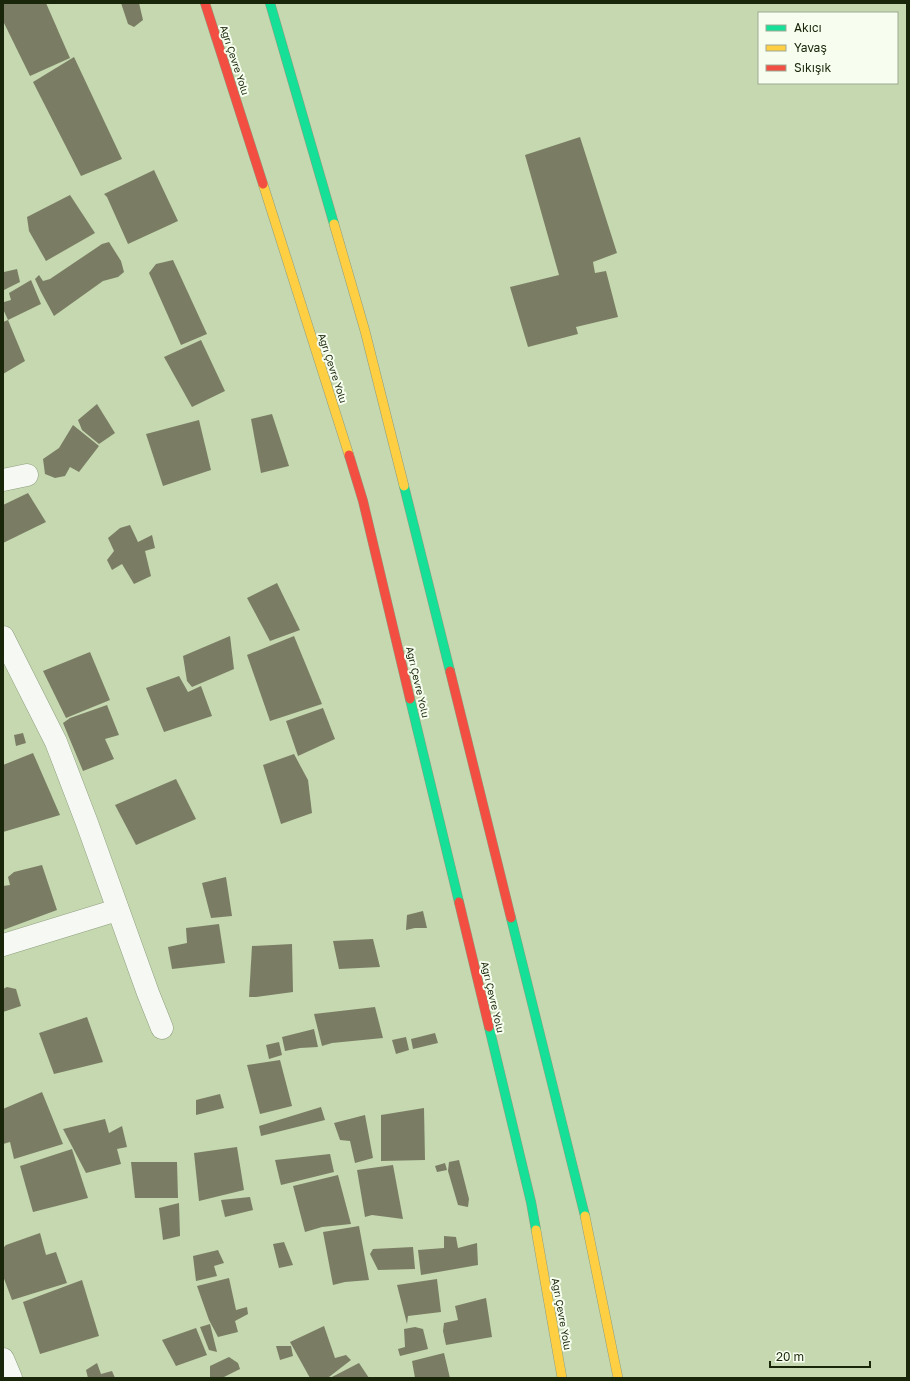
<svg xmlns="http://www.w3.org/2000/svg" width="910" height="1381" viewBox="0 0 910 1381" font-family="'Golos Text',sans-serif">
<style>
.building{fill:#7a7d64}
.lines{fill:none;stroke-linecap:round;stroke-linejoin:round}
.street-casing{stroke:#8f9e7e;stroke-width:23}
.fast-casing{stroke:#8f9e7e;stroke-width:10}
.slow-casing{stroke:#8f9e7e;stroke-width:10}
.jam-casing{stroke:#8f9e7e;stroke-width:10}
.street{stroke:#f6f9f3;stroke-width:22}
.fast{stroke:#16e098;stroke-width:9}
.slow{stroke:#ffcf43;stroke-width:9}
.jam{stroke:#f24e42;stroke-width:9}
.labels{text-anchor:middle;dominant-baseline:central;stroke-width:4;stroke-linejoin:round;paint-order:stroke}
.street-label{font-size:10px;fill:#1a2609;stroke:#f7fef0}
</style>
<rect width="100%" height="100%" fill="#c5d8b0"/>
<g class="building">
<path d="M3,3H46L70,58L30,76L3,21Z"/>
<path d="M121,3H139L143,20L134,27L128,24Z"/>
<path d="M74,57L122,159L81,176L33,82Z"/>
<path d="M580,137L617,253L593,262L595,273L606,271L618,317L576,327L578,334L528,347L510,287L559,275L525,155Z"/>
<path d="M154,170L178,221L128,244L107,197L104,194Z"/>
<path d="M70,195L95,233L46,261L29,231L27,217Z"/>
<path d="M109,242L121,261L124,272L118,277L103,281L54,316L41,292L35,279L39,275L43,281L50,279L102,244Z"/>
<path d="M173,260L207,334L181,345L149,273L156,264Z"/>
<path d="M17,269L20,282L4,290V272Z"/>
<path d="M31,280L41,304L8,320L3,309L4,302L11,300L9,293Z"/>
<path d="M8,320L25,361L3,374V322Z"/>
<path d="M201,340L225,391L192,407L164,357Z"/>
<path d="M97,404L115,433L99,444L82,430L78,420Z"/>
<path d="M272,414L289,466L261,473L251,419Z"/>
<path d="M199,420L211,470L163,486L146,434Z"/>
<path d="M73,425L99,446L79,472L70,467L65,476L55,478L45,474L43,459L59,448Z"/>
<path d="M28,493L46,522L3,543V505Z"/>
<path d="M130,525L138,542L152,535L155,548L145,551L151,576L134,584L122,564L112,570L107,560L114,551L108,538L120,528Z"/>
<path d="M277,583L300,630L270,641L247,598Z"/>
<path d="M230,636L234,669L192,687L187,681L183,656Z"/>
<path d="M294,636L322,704L270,721L247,655Z"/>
<path d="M90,652L110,700L66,718L43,671Z"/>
<path d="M179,676L188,692L201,686L212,716L164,732L146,688Z"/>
<path d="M107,705L119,735L105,739L114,759L83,771L63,723L70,718Z"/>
<path d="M323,708L335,739L298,756L286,721Z"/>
<path d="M23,733L26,743L16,746L14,735Z"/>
<path d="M33,753L60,815L3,832V765Z"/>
<path d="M294,754L308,780L312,813L281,824L263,765Z"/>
<path d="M176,779L196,819L136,845L115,805Z"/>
<path d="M42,865L57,910L3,930V886L10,885L8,877L14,872Z"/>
<path d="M226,877L232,916L211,918L202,883Z"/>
<path d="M423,911L427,928H415L406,930L407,915Z"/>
<path d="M219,924L225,963L172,969L168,947L187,943L186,928Z"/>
<path d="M373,939L380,967L339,969L333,941Z"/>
<path d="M292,944L293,992L256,997H249L252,946Z"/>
<path d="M7,987L16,989L21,1006L3,1012V989Z"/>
<path d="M375,1007L383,1038L332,1043L322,1046L314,1014Z"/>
<path d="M87,1017L103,1062L54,1074L39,1033Z"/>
<path d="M314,1029L318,1047L300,1048L285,1051L282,1037Z"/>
<path d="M435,1033L438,1043L413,1049L411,1039Z"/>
<path d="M406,1037L409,1050L396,1054L392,1040Z"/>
<path d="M279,1042L282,1055L269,1059L266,1045Z"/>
<path d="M280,1060L292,1106L260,1114L247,1065Z"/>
<path d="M42,1092L63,1144L14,1159L10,1142L3,1144V1109Z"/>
<path d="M220,1094L224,1108L196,1115V1100Z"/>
<path d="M321,1107L325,1120L261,1136L259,1126Z"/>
<path d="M424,1108L425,1160L381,1161V1115Z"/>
<path d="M365,1115L373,1158L355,1163L350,1141L340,1140L334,1123Z"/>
<path d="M105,1119L109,1133L122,1126L127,1147L117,1149L121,1164L86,1173L63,1129Z"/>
<path d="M237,1147L244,1190L199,1201L194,1153Z"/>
<path d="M72,1149L88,1198L33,1212L20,1166Z"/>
<path d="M330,1154L334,1172L281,1185L275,1160Z"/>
<path d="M459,1160L469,1199L468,1207L458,1205L448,1171L449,1162Z"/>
<path d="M131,1162H177L178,1198H135Z"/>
<path d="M445,1163L447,1170L437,1172L435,1166Z"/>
<path d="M393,1165L403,1219L372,1215L365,1217L357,1170Z"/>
<path d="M338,1175L351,1224L322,1227L305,1232L293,1186Z"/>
<path d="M250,1197L253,1210L225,1217L221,1200Z"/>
<path d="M179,1203L180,1236L163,1240L159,1208Z"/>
<path d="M359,1226L369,1280L345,1282L333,1285L323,1232Z"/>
<path d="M40,1233L46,1255L56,1252L67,1283L12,1300L3,1276V1248L6,1245Z"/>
<path d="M444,1236L456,1237L458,1248L477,1243L478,1265L421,1275L418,1250L444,1248Z"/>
<path d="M284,1242L293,1265L279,1268L273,1244Z"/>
<path d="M413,1247L415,1269L378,1270L370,1254L373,1249Z"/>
<path d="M218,1250L224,1263L214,1266L217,1276L196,1281L193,1256Z"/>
<path d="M229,1278L236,1310L247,1307L248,1314L235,1321L238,1332L218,1337L209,1320L197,1286Z"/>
<path d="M437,1279L441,1312L408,1316L407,1324L397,1285Z"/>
<path d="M82,1280L99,1336L40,1354L23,1302Z"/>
<path d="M486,1298L492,1337L446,1345L443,1331L444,1323L458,1320L455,1306Z"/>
<path d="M210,1324L217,1352L209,1350L200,1327Z"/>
<path d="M324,1326L335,1358L346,1355L351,1360L329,1377L310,1378L290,1342Z"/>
<path d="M415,1327L423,1329L428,1349L400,1356L398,1349L405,1347L404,1329Z"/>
<path d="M196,1328L207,1355L176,1366L162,1340Z"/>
<path d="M276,1346H291L293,1356L280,1360Z"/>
<path d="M444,1353L450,1378H415L412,1361Z"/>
<path d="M229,1357L238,1363L240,1369L222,1378H210V1366Z"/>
<path d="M97,1363L101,1374L112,1371L115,1378H88L86,1370Z"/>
<path d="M359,1363L369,1378H330Z"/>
</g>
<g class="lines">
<g class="street-casing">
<g id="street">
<path d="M3,480L27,475"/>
<path d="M3,637L56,742L87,823L148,993L162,1028"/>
<path d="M3,945L117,910"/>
<path d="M3,1359L11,1378"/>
</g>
</g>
<g class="fast-casing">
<g id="fast">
<path d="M270,3L334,224"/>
<path d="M404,486L450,671"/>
<path d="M410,699L459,902"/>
<path d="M511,918L585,1216"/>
<path d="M489,1027L531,1202L536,1230"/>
</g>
</g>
<g class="slow-casing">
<g id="slow">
<path d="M263,184L349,455"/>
<path d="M334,224L365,331L404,486"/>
<path d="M585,1216L618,1378"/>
<path d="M536,1230L562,1378"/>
</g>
</g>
<g class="jam-casing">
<g id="jam">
<path d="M205,3L263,184"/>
<path d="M349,455L363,501L410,699"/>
<path d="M450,671L511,918"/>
<path d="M459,902L489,1027"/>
</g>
</g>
<use href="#street" class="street"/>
<use href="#fast" class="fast"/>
<use href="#slow" class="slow"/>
<use href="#jam" class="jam"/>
</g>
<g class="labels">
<g class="street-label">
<text transform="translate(235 60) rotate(72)">Ağrı Çevre Yolu</text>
<text transform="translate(333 368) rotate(72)">Ağrı Çevre Yolu</text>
<text transform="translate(418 682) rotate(77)">Ağrı Çevre Yolu</text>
<text transform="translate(493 997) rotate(77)">Ağrı Çevre Yolu</text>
<text transform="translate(562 1314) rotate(80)">Ağrı Çevre Yolu</text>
</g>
</g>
<rect width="910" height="1381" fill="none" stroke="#1a2609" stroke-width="8"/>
<rect x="758" y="12" width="140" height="72" fill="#f7fef0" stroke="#9fa894"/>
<rect x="766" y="25" width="20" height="6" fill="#16e098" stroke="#9fa894"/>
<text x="794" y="32" font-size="12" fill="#1a2609">Akıcı</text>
<rect x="766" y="45" width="20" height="6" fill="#ffcf43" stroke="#9fa894"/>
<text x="794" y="52" font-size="12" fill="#1a2609">Yavaş</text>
<rect x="766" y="65" width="20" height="6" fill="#f24e42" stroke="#9fa894"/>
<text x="794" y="72" font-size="12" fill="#1a2609">Sıkışık</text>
<path d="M770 1361v6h100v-6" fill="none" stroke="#1a2609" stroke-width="2"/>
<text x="776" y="1361" font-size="12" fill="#1a2609" stroke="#f7fef0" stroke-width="3" paint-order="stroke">20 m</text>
</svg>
